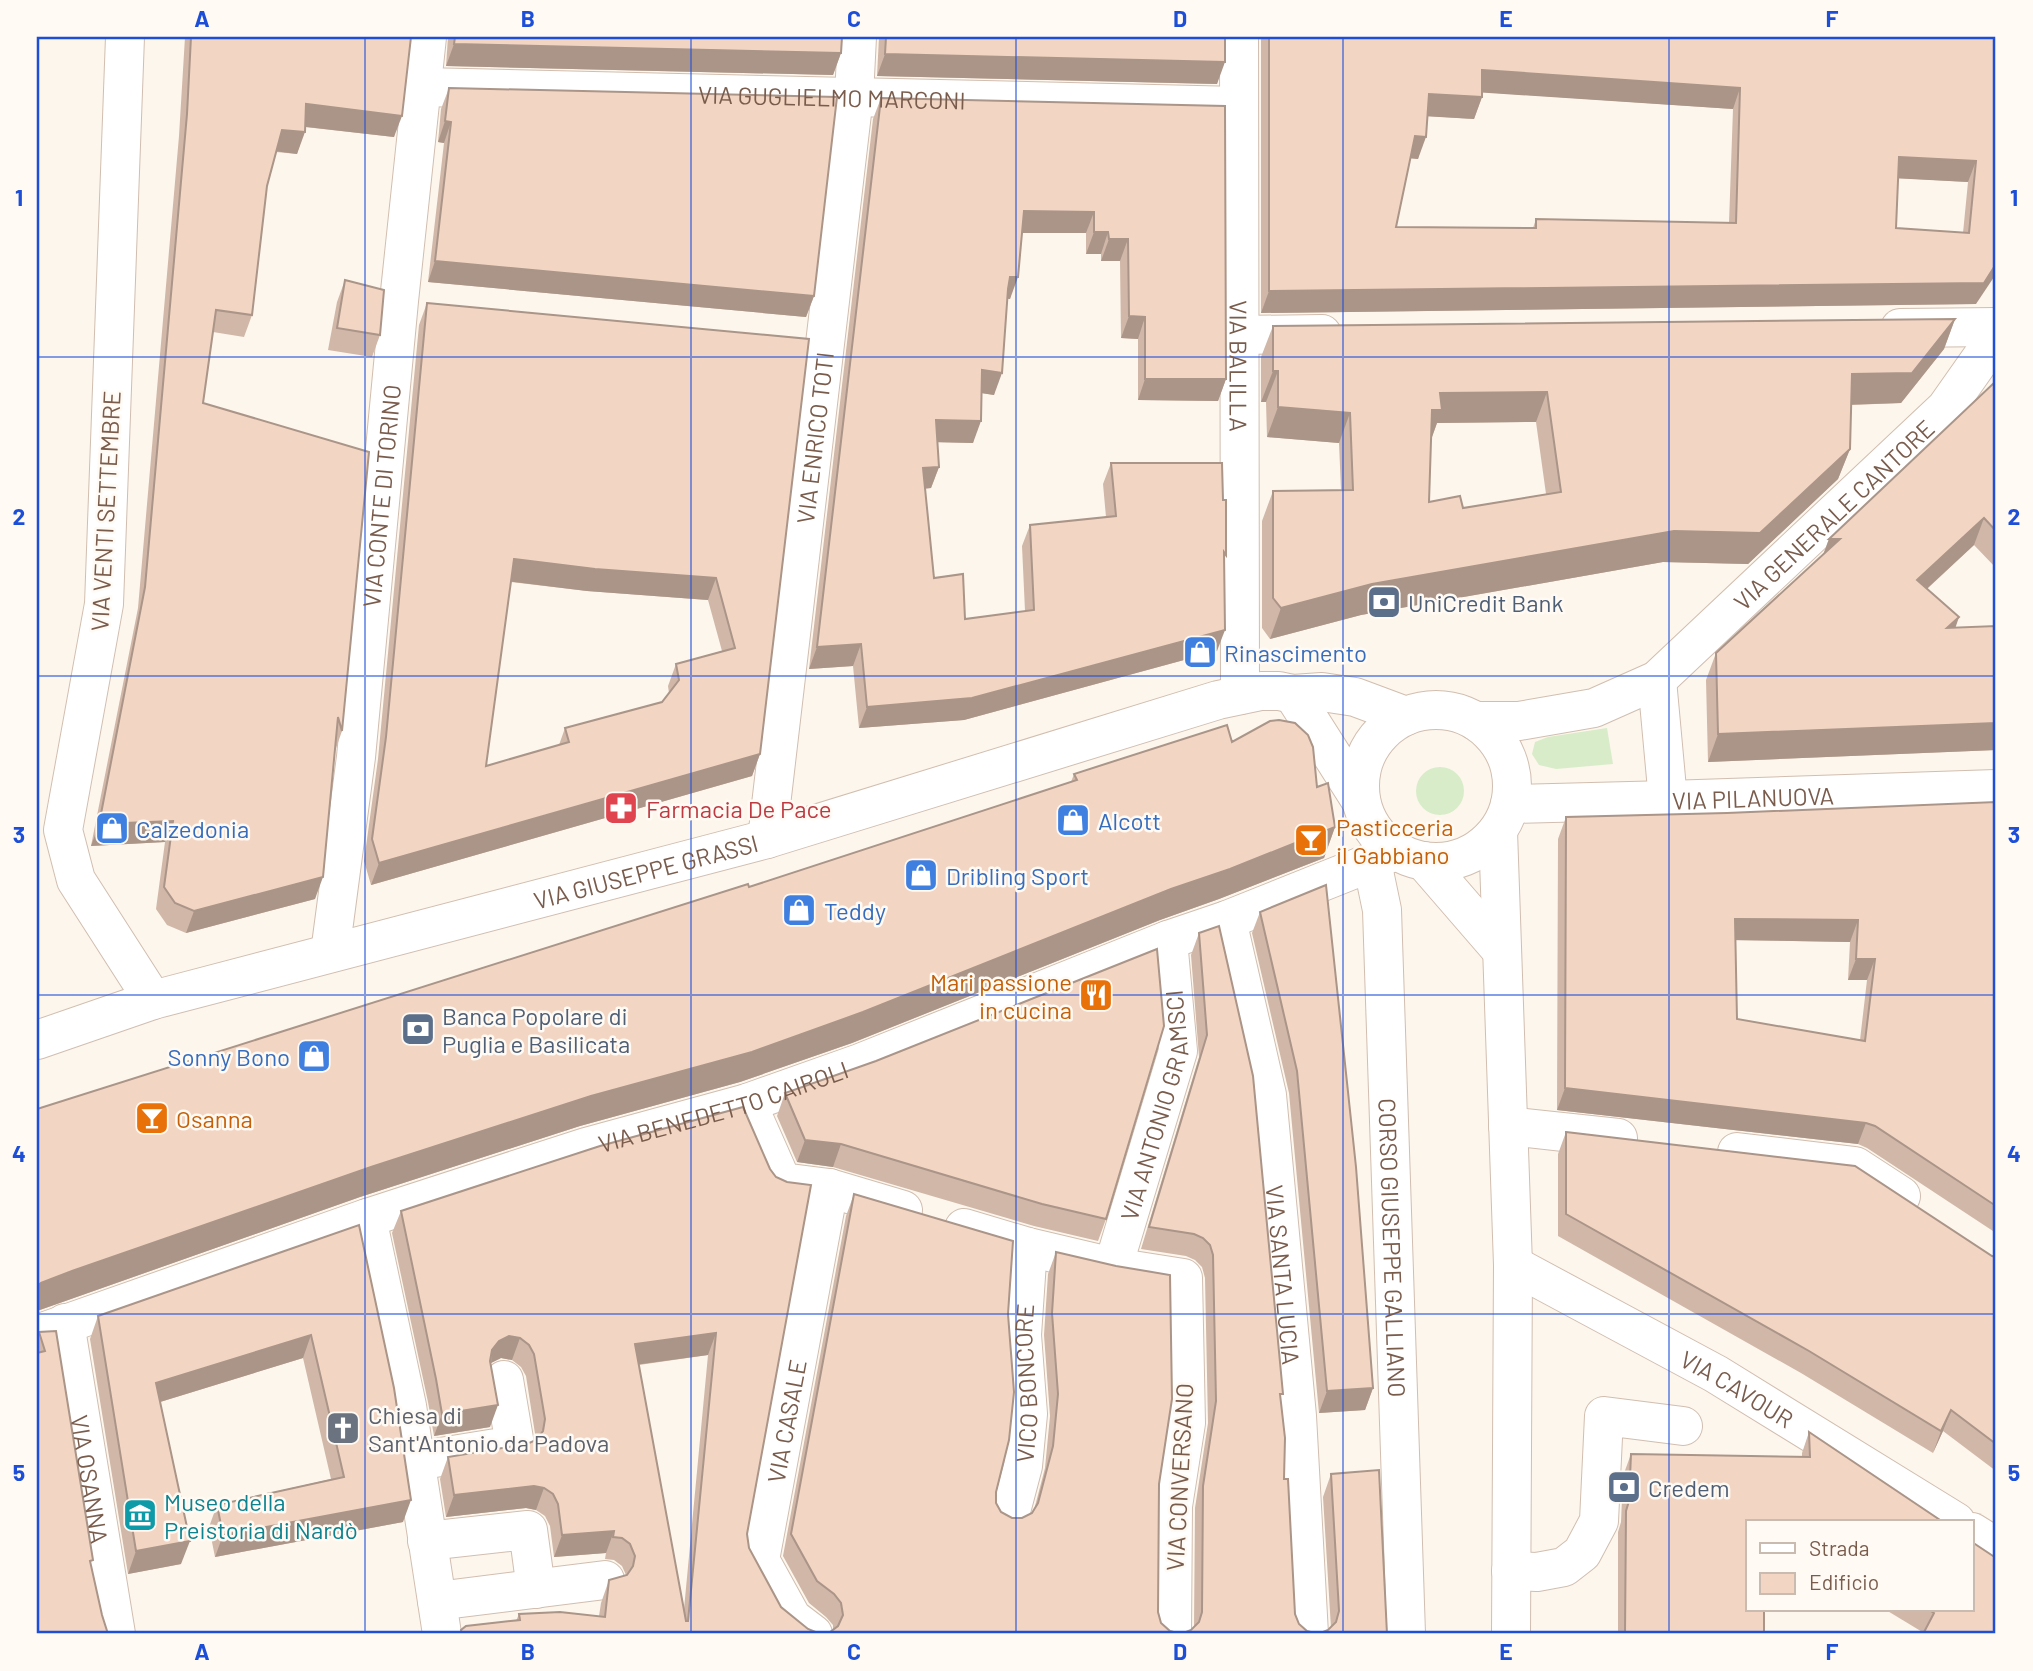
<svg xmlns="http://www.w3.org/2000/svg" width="2033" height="1671" viewBox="0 0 2033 1671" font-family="Barlow,sans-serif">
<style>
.green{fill:#d8ecc9}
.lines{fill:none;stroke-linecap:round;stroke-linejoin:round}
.minor-casing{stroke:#d1beb0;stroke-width:40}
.minor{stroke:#fff;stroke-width:38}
.wall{fill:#d1b7a8;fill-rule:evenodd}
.shaded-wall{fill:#aa9588}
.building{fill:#f3d5c3;stroke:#aa9588;stroke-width:2;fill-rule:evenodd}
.grid{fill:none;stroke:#1d4ed8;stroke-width:2;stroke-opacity:0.55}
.labels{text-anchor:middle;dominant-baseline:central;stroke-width:5;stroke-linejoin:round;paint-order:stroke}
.street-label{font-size:24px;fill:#7a5c4d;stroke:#fffaf3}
.service-label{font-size:24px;fill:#4e5e75;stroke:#fffaf3;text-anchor:start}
.shop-label{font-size:24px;fill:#366cbe;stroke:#fffaf3;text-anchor:start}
.health-label{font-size:24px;fill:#be3a42;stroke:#fffaf3;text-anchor:start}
.food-label{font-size:24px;fill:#c56008;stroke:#fffaf3;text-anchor:start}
.worship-label{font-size:24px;fill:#5b616d;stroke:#fffaf3;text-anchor:start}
.culture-label{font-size:24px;fill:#0d838f;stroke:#fffaf3;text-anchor:start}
.neatline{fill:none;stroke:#1d4ed8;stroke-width:2.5}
.grid-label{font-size:23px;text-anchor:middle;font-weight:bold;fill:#1d4ed8}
</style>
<rect width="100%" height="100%" fill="#fdf6ec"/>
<g class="green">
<path d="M1607,728L1613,764L1556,769L1539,765L1532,754L1535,742L1548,737Z"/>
<circle cx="1440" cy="791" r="24"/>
</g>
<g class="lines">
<g class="minor-casing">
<g id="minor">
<path d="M125,37L104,604L63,830L76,880L153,1000"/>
<path id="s1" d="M1239,37L1240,695"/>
<path id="s2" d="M422,87L1239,106"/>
<path d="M1900,328L1996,327"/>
<path d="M1239,335L1322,334"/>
<path d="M1657,680L1668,800"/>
<path d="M1293,694L1361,801"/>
<circle cx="1436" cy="786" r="76"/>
<path id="s3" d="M1476,721H1519L1594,708L1657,680L1946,408L1996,337"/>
<path id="s4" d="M1510,804L1668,800L1996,789"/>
<path d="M1498,831L1513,1265L1511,1634"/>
<path id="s5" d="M767,839L854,96L857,37"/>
<path d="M1424,861L1501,950"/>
<path id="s6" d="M1372,862L1382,910L1406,1634"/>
<path id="s7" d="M1227,920L1267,1095L1297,1416L1309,1634"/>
<path id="s8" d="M330,953L356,757L399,301L427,37"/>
<path id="s9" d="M37,1040L153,1000L767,839L1218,700L1261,691H1279L1293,694L1322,692L1355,697L1406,716"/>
<path d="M747,1103L782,1182L829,1188L903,1210"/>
<path d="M1508,1126L1618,1138"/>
<path d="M1737,1152L1855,1166L1901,1196"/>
<path d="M367,1218L407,1406L442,1634"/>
<path d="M964,1228L1028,1247L1113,1267L1183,1278L1186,1423L1173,1506L1172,1634"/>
<path id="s10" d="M1513,1265L1716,1374L1956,1522"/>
<path id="s11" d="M1113,1267L1178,1051L1168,940"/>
<path id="s12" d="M65,1323L116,1634"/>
<path id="s13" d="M37,1334L367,1218L586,1147L747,1103L860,1063L1168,940L1227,920L1372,862L1394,851"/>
<path d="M416,1461L515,1445L504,1380"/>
<path id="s14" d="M1009,1519L1023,1466L1028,1414L1022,1335L1028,1247"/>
<path d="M1972,1532L1996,1547"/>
<path d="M427,1541L528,1530L536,1589"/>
<path d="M1511,1571L1537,1572L1564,1567L1582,1553L1599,1521L1604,1416L1683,1426"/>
<path d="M437,1601L605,1580"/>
<path id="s15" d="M813,1634L792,1618L760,1560L829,1188"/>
</g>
</g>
<use href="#minor" class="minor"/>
</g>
<g class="wall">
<path d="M185,37H411L394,137L305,127L297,154L276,152L267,186L252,315L244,337L213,332L203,403L369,452L342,731L335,751L315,899L186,933L167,925L156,909L165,842L91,846L138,608L179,136Z"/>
<path d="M448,37H842L841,53L833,75L446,66Z"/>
<path d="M879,37H1225L1217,84L877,76Z"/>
<path d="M1261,37H1996L1976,304L1261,313ZM1482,92L1733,109L1729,223L1536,219L1533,228L1396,227L1410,158L1418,159L1428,116L1474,119L1482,97ZM1898,178L1968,182L1963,233L1896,228Z"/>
<path d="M449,88L814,296L806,317L428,282L444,143L438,142L441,109Z"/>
<path d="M881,98L1225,106L1226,379L1218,401L1138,400V339L1121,338L1120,261H1101V254H1086V233H1022L1010,299H1007L994,395L982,393L973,443L937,442L939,467L931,488L925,489L934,578L965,619L1025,611L1022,546L1030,525L1106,517L1103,484L1111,463L1223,500L1226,555L1224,559L1217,651L964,720L859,728L853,666L809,669L873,119Z"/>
<path d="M345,280L380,335L372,357L328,350L337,302Z"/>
<path d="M427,303L809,339L760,754L752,776L371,885L364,861L378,759L419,325ZM511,582L587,591L708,600L722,651L676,664L668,686L669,693L662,702L565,728L559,745L486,766Z"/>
<path d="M1955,319L1944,349L1901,403L1851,405L1850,449L1838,479L1748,564L1663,562L1361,615L1270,639L1262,628V521L1273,491L1341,490L1339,443L1267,437L1266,402H1261V357L1273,326ZM1536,422L1546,494L1463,508L1429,502L1431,439L1437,423Z"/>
<path d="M1996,381V568L1974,545L1927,589L1955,628L1996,626V750L1708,762L1706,680L1716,653L1823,555L1829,539Z"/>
<path d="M1232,742L1317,787L1335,827L1324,858L1219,899L1160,920L852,1043L740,1082L580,1126L360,1197L37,1311V1109L749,887L1071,782L1074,774Z"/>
<path d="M1996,802V1233L1867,1148L1858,1144L1557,1110L1558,839L1566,817L1727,813ZM1735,940L1850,942L1848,980H1867L1860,1040L1737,1019Z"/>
<path d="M1260,912L1373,1388L1365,1410L1319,1413L1289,1093L1252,933Z"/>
<path d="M1199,933L1281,1401L1284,1479L1295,1614L1299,1624L1307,1631L1318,1634L1328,1630L1331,1628L1323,1497L1331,1474L1387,1634H460L461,1630L516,1621L519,1614L599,1616L601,1603L609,1580L626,1575L622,1566L614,1560L605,1559L606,1553L554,1557L550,1526L545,1516L536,1510L526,1508L446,1517L440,1479L448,1457L527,1444L536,1440L526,1376L521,1367L512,1360L501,1358L491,1363L490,1427L434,1436L428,1402L392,1233L401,1211L743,1107L747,1534L749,1548L781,1607L808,1629L818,1633L830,1632L833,1629V1625L826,1617L809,1603L783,1556L846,1216L854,1194L996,1492V1503L1001,1512L1012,1518H1022L1032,1513L1034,1510L1045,1468L1050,1416L1044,1335L1048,1274L1056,1252L1159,1484L1158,1612L1161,1623L1170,1631L1181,1634L1191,1630L1194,1628L1195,1508L1208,1423L1205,1278L1202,1267L1195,1260L1186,1256L1141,1249L1199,1057L1191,955ZM708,1355L684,1609L639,1365Z"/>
<path d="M785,1093L1106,1219L1098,1241L1034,1226L833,1167L797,1162L777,1116Z"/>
<path d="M1566,1132L1996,1257V1471L1943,1431L1933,1453L1801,1373L1558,1236V1154Z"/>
<path d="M359,1225L403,1522L215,1557L209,1527L217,1505L331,1479L303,1358L160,1402L181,1564L128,1574L90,1339L98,1316Z"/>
<path d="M56,1331L91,1566L102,1615L37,1634V1337L39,1332Z"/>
<path d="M1809,1432L1943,1522H1748L1764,1634H1618V1532L1621,1522L1623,1476L1631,1454L1802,1457V1453Z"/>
<path d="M1886,1610H1972L1924,1633Z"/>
</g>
<g class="shaded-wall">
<path d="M454,44L841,53L833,75L446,66Z"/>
<path d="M885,54L1225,62L1217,84L877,76Z"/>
<path d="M1482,70L1740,88L1733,109L1474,92Z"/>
<path d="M1429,94L1482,97L1474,119L1422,116Z"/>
<path d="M306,104L402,116L394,137L298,126Z"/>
<path d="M445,121L451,122L444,143L438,142Z"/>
<path d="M282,130L305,132L297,154L274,151Z"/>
<path d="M1415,136L1426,137L1418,159L1407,158Z"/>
<path d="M1899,157L1976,161L1968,182L1891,178Z"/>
<path d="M1024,211L1094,212L1086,233H1016Z"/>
<path d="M1094,232H1108L1101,254H1086Z"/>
<path d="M1109,239H1128L1120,261H1101Z"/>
<path d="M435,261L814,296L806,317L428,282Z"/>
<path d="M1996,264V274L1976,304L1261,313L1269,291Z"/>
<path d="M1010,277H1018L1010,299L1002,298Z"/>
<path d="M1129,316L1145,317L1138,339L1121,338Z"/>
<path d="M1955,319L1944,349L1901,403L1841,405L1852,374Z"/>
<path d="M982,370L1002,373L994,395L974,392Z"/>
<path d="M1273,371H1278L1266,402H1261Z"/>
<path d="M1145,379H1226L1218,401L1138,400Z"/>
<path d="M1547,392L1536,422L1437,423L1431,440L1432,410L1440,393Z"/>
<path d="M1278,407L1350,413L1339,443L1267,437Z"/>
<path d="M936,420L981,421L973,443L928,442Z"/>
<path d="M1850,449L1838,479L1748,564L1663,562L1361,615L1270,639L1281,608Z"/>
<path d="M939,467L931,488L915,489L923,468Z"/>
<path d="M1984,518L1974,545L1907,607L1917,580Z"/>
<path d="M1829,539H1840L1819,566Z"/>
<path d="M514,559L716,578L708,600L587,591L506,581Z"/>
<path d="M1959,617L1950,644L1947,628Z"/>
<path d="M1225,630L1217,651L964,720L859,728L867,707Z"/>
<path d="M861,644L853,666L809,669L817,647Z"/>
<path d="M1996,723V750L1708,762L1718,734Z"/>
<path d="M760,754L752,776L371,885L379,863Z"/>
<path d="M173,821L165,842L91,846L99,824Z"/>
<path d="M1335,827L1324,858L1219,899L1160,920L852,1043L740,1082L580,1126L360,1197L37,1311V1286L41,1283L72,1271L1171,889Z"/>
<path d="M323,877L315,899L186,933L194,911Z"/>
<path d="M1735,919L1858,920L1850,942L1727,940Z"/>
<path d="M1856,959H1875L1867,980H1848Z"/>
<path d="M1565,1088L1866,1123L1858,1144L1557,1110Z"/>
<path d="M805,1140L841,1144L833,1167L797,1162Z"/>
<path d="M716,1333L708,1355L627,1366L635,1344Z"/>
<path d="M311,1335L303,1358L147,1406L156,1383Z"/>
<path d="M509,1336L520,1338L512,1360L501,1358L491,1363L492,1350L499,1341Z"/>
<path d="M1373,1388L1365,1410L1319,1413L1327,1391Z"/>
<path d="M498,1405L490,1427L434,1436L442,1414Z"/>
<path d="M1951,1410L1943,1431L1933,1453L1941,1431Z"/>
<path d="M534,1486L544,1488L536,1510L526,1508L446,1517L454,1495Z"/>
<path d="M411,1500L403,1522L215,1557L223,1535Z"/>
<path d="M614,1531L606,1553L554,1557L562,1535Z"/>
<path d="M190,1541L181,1564L128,1574L136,1551Z"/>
</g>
<g class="building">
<path d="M191,37H411L402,116L306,104L305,132L282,130L267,186L252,315L216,310L203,403L369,452L342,731L338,717L323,877L194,911L175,903L164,887L173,821L99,824L145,587L187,114Z"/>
<path d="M455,37H842L841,53L454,44Z"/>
<path d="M886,37H1225V62L885,54Z"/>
<path d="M1269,37H1996V264L1984,283L1269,291ZM1482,70L1740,88L1736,223L1536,219V228L1396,227L1415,136L1426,137L1429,94L1482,97ZM1899,157L1976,161L1969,233L1896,228Z"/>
<path d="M449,88L837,97L814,296L435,261L451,122L445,121Z"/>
<path d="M881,98L1225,106L1226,379H1145V317L1129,316L1128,239H1109L1108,232H1094V212L1024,211L1018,277H1010L1008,289L1002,373L982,370L981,421L936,420L939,467L923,468L934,578L963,574L965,619L1034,610L1030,525L1116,516L1111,463H1222L1223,500H1226V555L1224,552L1225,630L972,698L867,707L861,644L817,647Z"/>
<path d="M345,280L384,290L380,335L337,328Z"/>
<path d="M427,303L809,339L760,754L379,863L372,839L386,737ZM514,559L595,569L716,578L735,648L676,664L679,680L662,702L565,728L569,742L486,766Z"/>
<path d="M1955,319L1912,373L1852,374L1850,449L1760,533L1674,531L1372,584L1281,608L1273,598V491L1353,490L1350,413L1278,407V371H1273V326ZM1547,392L1561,492L1463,508L1460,496L1429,502L1432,410H1442L1440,393Z"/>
<path d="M1996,381V531L1984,518L1917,580L1959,617L1947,628L1996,626V723L1718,734L1716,653L1840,539H1829Z"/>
<path d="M1279,720L1295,723L1308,735L1313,747L1317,787L1328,783L1335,827L1230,869L1171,889L863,1012L752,1052L591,1096L371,1167L72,1271L41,1283L37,1286V1109L748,884L749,887L1077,780L1074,774L1227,725L1232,742L1270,721Z"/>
<path d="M1996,802V1206L1875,1126L1866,1123L1565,1088L1566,817L1727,813ZM1735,919L1858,920L1856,959H1875L1865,1041L1737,1019Z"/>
<path d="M1326,885L1356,1167L1373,1388L1327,1391L1297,1071L1260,912Z"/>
<path d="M1219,926L1253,1076L1283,1394H1280L1285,1438L1284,1479H1288L1295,1614L1299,1624L1307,1631L1318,1634L1328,1630L1336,1622L1339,1611L1331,1474L1379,1470L1387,1634H462L461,1630L466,1626L520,1620L519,1614L560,1612L605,1617L609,1580L627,1575L633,1566L635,1556L630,1544L622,1538L613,1537L614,1531L562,1535L558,1504L553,1494L544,1488L534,1486L454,1495L448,1457L527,1444L536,1440L543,1431L545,1419L534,1354L529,1345L520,1338L509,1336L499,1341L492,1350L490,1361L498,1405L442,1414L436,1379L401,1211L600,1146L743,1107L770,1169L776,1177L787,1182L811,1185L747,1534L749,1548L781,1607L808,1629L818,1633L830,1632L838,1626L843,1615L841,1603L834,1594L817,1581L791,1534L854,1194L1013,1241L1008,1314L1014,1392L1009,1440L996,1492V1503L1001,1512L1012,1518H1022L1032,1513L1038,1503L1053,1446L1058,1394L1052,1313L1056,1252L1116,1266L1170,1275L1172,1399L1159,1484L1158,1612L1161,1623L1170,1631L1181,1634L1191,1630L1199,1622L1202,1612L1203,1486L1216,1401L1213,1255L1210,1245L1203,1238L1194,1234L1149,1227L1207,1035L1199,933ZM716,1333L688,1621H686L635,1344Z"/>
<path d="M1157,949L1164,1026L1106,1219L1042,1204L841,1144L805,1140L785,1093L876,1061Z"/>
<path d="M1566,1132L1855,1166L1992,1256L1996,1257V1444L1951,1410L1941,1431L1809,1351L1566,1214Z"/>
<path d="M359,1225L394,1388L411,1500L223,1535L217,1505L344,1477L311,1335L156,1383L190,1541L136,1551L98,1316Z"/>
<path d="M56,1331L93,1560L90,1561L102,1615L108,1634H37V1353L45,1351L39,1332Z"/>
<path d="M1809,1432L1943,1522H1748V1610H1764V1634H1625L1626,1511L1629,1501L1631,1454L1810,1457Z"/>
<path d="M1972,1542L1996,1558V1634H1923L1934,1613L1929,1610H1972Z"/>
</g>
<path class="grid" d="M365,37V1634M691,37V1634M1016,37V1634M1343,37V1634M1669,37V1634M37,357H1996M37,676H1996M37,995H1996M37,1314H1996"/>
<defs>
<g id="bank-square" transform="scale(1.75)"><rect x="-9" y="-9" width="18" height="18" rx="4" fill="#5c6f8a" stroke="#fffaf3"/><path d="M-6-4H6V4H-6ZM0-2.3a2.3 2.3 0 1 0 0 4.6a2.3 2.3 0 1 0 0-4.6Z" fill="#fff"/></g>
<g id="shop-square" transform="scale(1.75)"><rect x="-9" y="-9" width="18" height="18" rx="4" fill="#3f7fe0" stroke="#fffaf3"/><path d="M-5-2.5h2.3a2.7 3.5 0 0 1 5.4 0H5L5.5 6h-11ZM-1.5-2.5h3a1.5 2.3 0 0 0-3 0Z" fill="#fff"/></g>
<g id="pharmacy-square" transform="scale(1.75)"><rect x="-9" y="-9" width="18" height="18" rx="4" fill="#e0444e" stroke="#fffaf3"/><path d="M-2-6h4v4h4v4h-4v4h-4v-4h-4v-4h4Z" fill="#fff"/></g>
<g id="bar-square" transform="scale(1.75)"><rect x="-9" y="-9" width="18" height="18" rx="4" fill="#e8710a" stroke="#fffaf3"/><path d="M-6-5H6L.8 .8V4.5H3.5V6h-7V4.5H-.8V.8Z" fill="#fff"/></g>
<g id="restaurant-square" transform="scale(1.75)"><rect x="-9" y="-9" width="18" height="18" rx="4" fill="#e8710a" stroke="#fffaf3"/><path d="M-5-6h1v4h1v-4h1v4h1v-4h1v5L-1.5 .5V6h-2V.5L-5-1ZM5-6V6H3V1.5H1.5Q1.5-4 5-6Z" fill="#fff"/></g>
<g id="church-square" transform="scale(1.75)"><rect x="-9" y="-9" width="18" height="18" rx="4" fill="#6b7280" stroke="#fffaf3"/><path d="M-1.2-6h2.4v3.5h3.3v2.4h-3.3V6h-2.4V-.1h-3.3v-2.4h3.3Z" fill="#fff"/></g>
<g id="museum-square" transform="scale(1.75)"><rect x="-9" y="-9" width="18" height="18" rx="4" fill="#0f9aa8" stroke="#fffaf3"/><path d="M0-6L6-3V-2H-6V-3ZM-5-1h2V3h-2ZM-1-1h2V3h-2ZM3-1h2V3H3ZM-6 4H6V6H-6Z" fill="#fff"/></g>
</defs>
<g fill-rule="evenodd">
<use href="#bank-square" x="1384" y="602"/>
<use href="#shop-square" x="1200" y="652"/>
<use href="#pharmacy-square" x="621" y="808"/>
<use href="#shop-square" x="1073" y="820"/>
<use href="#shop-square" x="112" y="828"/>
<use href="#bar-square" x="1311" y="840"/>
<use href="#shop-square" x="921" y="875"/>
<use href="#shop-square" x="799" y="910"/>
<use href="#restaurant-square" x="1096" y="995"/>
<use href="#bank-square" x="418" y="1029"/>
<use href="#shop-square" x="314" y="1056"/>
<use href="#bar-square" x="152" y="1118"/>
<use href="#church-square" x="343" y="1428"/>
<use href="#bank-square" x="1624" y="1487"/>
<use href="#museum-square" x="140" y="1515"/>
</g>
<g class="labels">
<g class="street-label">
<text stroke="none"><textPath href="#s2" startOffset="410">VIA GUGLIELMO MARCONI</textPath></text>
<text stroke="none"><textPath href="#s1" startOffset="329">VIA BALILLA</textPath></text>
<text stroke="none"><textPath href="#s5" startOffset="404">VIA ENRICO TOTI</textPath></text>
<text stroke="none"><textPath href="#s8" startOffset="460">VIA CONTE DI TORINO</textPath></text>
<text transform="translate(105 511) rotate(-87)">VIA VENTI SETTEMBRE</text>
<text stroke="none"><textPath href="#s3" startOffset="430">VIA GENERALE CANTORE</textPath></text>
<text stroke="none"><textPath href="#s4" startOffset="243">VIA PILANUOVA</textPath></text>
<text stroke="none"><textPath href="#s9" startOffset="632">VIA GIUSEPPE GRASSI</textPath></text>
<text stroke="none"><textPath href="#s11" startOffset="168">VIA ANTONIO GRAMSCI</textPath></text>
<text stroke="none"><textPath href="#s13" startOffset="723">VIA BENEDETTO CAIROLI</textPath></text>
<text stroke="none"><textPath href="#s6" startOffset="387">CORSO GIUSEPPE GALLIANO</textPath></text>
<text stroke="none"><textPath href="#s7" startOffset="360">VIA SANTA LUCIA</textPath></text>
<text stroke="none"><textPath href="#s14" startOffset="138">VICO BONCORE</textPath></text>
<text stroke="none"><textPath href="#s10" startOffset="256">VIA CAVOUR</textPath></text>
<text stroke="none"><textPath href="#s15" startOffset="234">VIA CASALE</textPath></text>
<text transform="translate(1179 1477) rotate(-87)">VIA CONVERSANO</text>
<text stroke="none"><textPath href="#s12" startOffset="158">VIA OSANNA</textPath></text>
</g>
<g class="service-label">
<text x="1408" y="602">UniCredit Bank</text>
<text x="442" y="1015">Banca Popolare di<tspan x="442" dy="28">Puglia e Basilicata</tspan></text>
<text x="1648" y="1487">Credem</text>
</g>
<g class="shop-label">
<text x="1224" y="652">Rinascimento</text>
<text x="1098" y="820">Alcott</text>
<text x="136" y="828">Calzedonia</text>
<text x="946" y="875">Dribling Sport</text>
<text x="824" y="910">Teddy</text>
<text x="290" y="1056" text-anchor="end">Sonny Bono</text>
</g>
<g class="health-label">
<text x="646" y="808">Farmacia De Pace</text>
</g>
<g class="food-label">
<text x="1336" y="826">Pasticceria<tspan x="1336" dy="28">il Gabbiano</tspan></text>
<text x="1072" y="981" text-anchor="end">Mari passione<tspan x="1072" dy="28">in cucina</tspan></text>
<text x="176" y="1118">Osanna</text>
</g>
<g class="worship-label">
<text x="368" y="1414">Chiesa di<tspan x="368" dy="28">Sant'Antonio da Padova</tspan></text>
</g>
<g class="culture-label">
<text x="164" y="1501">Museo della<tspan x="164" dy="28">Preistoria di Nardò</tspan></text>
</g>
</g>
<rect width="2033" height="1671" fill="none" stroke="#fffaf3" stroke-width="77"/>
<rect x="1746" y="1520" width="228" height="91" fill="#fffaf3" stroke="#cabbb1" stroke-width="2"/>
<rect x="1760" y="1543" width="35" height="10" fill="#ffffff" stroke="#cabbb1" stroke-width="2"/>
<text x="1809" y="1556" font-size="21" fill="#7a5c4d">Strada</text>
<rect x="1760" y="1573" width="35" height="21" fill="#f3d5c3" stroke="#cabbb1" stroke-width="2"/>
<text x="1809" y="1590" font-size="21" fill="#7a5c4d">Edificio</text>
<rect x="38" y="38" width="1956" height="1594" class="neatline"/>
<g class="grid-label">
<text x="202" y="27">A</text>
<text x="528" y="27">B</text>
<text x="854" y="27">C</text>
<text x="1180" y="27">D</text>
<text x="1506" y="27">E</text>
<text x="1832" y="27">F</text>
<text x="19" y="206">1</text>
<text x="2014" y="206">1</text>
<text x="19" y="525">2</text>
<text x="2014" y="525">2</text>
<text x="19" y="843">3</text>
<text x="2014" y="843">3</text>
<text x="19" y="1162">4</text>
<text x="2014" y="1162">4</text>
<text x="19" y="1481">5</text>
<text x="2014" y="1481">5</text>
<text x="202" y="1660">A</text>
<text x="528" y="1660">B</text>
<text x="854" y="1660">C</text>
<text x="1180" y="1660">D</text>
<text x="1506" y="1660">E</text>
<text x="1832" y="1660">F</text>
</g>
</svg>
